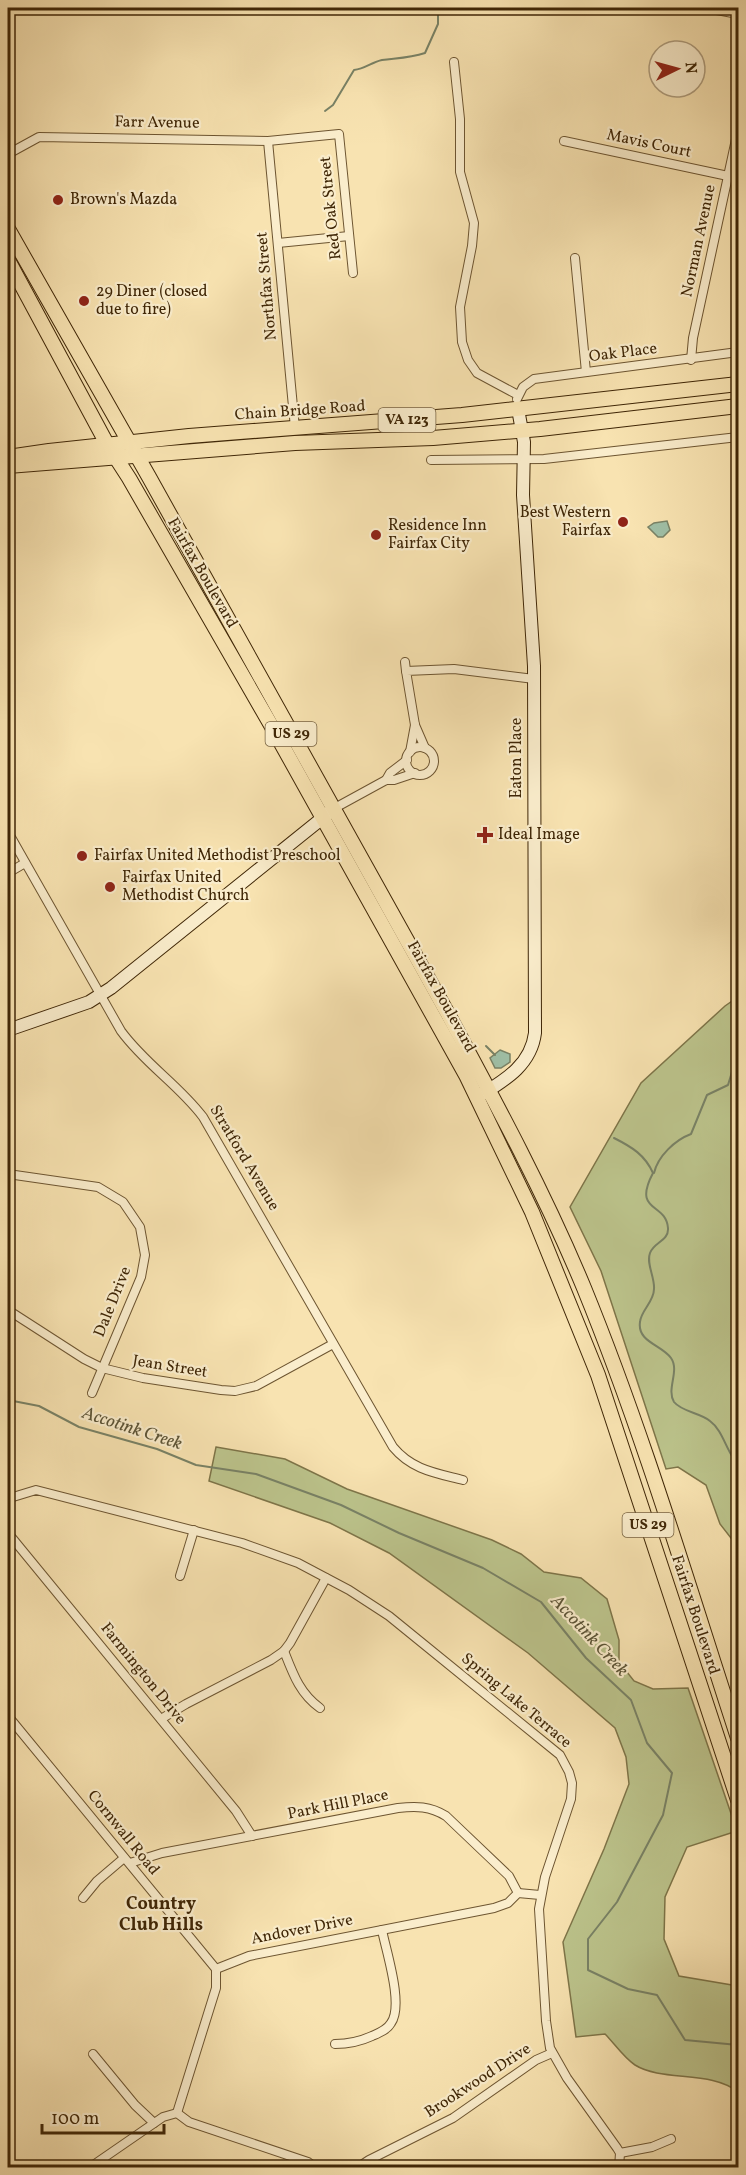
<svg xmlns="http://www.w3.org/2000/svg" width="746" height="2175" viewBox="0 0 746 2175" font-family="Vollkorn,serif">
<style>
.green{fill:#bcc48c;stroke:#7e7549;stroke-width:1.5}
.water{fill:#9fbfa6;stroke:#798266;stroke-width:1.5}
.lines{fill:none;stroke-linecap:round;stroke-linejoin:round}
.stream{stroke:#798266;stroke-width:2}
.street-casing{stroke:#6d5531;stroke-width:10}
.secondary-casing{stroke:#3f2606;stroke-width:14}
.primary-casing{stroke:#3f2606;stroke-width:16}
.street{stroke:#faedcc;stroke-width:8}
.secondary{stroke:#faedcc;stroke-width:12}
.primary{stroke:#f8e3b1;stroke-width:14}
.poi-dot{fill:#8f2418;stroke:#faedcc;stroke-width:2}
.labels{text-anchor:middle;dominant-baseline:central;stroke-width:4.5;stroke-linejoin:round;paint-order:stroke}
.shield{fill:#faedcc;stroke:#776241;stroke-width:1.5}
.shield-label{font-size:15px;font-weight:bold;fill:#3f2606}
.street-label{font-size:16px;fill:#3f2606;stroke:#faedcc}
.poi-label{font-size:16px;fill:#3f2606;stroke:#faedcc;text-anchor:start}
.water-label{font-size:18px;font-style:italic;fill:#5c5436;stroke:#faedcc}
.neighbourhood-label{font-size:18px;font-weight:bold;fill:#3f2606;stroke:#faedcc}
</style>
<rect width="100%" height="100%" fill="#f8e3b1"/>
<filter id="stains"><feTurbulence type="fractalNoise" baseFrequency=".00333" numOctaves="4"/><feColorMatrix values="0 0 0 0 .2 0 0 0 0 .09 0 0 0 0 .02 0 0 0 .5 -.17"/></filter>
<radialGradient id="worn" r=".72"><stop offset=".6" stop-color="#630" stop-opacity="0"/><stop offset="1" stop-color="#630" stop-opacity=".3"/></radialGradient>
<g class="green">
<path d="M738,997V1547L720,1524L706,1485L678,1467L666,1469L601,1271L570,1207L641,1083L725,1006Z"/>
<path d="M216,1447L285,1459L347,1489L492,1540L521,1554L544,1572L581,1578L607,1599L619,1640V1662L634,1681L653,1689L688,1688L737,1831L687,1847L665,1897L664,1939L679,1976L732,1985L738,1988V2092C712,2070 662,2082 635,2065C624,2058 614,2043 605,2034L576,2037L563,1942L604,1849L629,1784L626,1757L615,1728L528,1653L389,1553L330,1523L209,1481Z"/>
</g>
<g class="water">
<path d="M667,521L670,530L663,537H658L648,527L654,523Z"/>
<path d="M500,1050L510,1054V1062L501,1068H495L490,1058Z"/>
</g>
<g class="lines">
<g class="stream">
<path d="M325,111L333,105L354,70C365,69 372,62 382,60C398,58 410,58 425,53L438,24V8"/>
<path d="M486,1046L495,1055"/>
<path d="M614,1138C632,1147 645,1155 653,1173C632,1213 666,1202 668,1228C669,1241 654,1242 650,1253C646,1264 655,1277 654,1289C654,1302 641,1310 640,1322C637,1342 662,1345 671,1358C680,1371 666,1389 674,1402C682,1412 701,1413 710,1421C721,1429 725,1445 732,1456H738"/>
<path d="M654,1173C658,1156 675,1140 691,1134L707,1095L728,1085L735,1062L738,1059"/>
<path d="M8,1400L39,1406L79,1427L157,1449L196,1465L256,1474L341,1505L399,1533L483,1568L541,1602L586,1658L631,1700L647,1743L672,1773L663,1815L617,1902L588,1939V1970L628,1989L657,1995L685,2040L738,2045"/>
</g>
<g class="street-casing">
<g id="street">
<path d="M706,8L738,14"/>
<path d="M454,62L460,119V172L474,223L472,246L460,307L462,342L468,360L477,373L518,395"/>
<path d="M268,141L295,428"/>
<path d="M564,141L728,176"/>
<path d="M8,154L39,137L268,141L339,134L353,273"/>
<path d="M278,243L349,236"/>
<path d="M575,258L586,372"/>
<path d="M691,360L693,338L738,130"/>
<path d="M517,399L523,387L534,379L738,352"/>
<path d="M431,460L544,459L738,437"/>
<path d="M405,662L406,671"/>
<circle cx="420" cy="761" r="14"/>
<path d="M425,748L415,725L406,671L454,669L534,679"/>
<path d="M410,752L415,725"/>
<path d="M386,780L390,773L407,760"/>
<path d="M333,809L386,780H394L415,773"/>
<path d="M8,832L121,1031C145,1064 179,1085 203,1117L393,1447C412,1470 436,1473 463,1480"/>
<path d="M8,873L25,863"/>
<path d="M8,1174L98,1187L123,1202L140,1227L145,1255L141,1277L92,1393"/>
<path d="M8,1310L84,1359L102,1368L143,1378L221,1390L235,1391L256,1386L333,1344"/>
<path d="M8,1502L13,1497L36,1490L242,1543L298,1563L349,1590L389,1616L560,1755L569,1772L572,1783L571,1799L545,1877L539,1909L546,2021L550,2048L567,2078L617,2148L620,2153L619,2168"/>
<path d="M8,1533L236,1811L252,1836"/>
<path d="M180,1576L194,1530"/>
<path d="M284,1651C293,1674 300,1694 320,1708"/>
<path d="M8,1716L216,1969"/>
<path d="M161,1719L186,1704L271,1660L284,1651L290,1643L326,1578"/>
<path d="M130,1863L162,1853L398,1808C416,1806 430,1806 446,1816L509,1876L518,1893"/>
<path d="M83,1898L97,1881L124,1858"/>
<path d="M216,1969L249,1956L494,1908L508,1903L518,1893L540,1895"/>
<path d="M335,2044C349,2044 359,2042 372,2036C379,2033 387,2030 391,2023C404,2005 386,1951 382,1930"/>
<path d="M93,2054L135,2105L154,2123"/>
<path d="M177,2113L189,2122L308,2162L316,2168"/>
<path d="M177,2113L216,1988V1969"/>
<path d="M620,2153L652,2147L671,2139"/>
<path d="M89,2168L163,2117L177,2113"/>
<path d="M357,2168L369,2160L453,2118L536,2060L552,2053"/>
</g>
</g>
<g class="secondary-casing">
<g id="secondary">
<path d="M8,1030L89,1002L111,988L330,812"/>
<path d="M481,1095C505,1080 531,1065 535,1033L534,666L523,495L524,442L518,409"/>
</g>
</g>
<g class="primary-casing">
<g id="primary">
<path d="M8,229L149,477L449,1016C497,1105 545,1194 584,1288C644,1435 689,1588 738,1738"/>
<path d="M8,260L107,444L129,478L271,725L466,1075L532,1212L598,1375L738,1800"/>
<path d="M8,457L49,451L189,436L462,415L738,384"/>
<path d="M8,466L295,443L433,438L540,429L738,406"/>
</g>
</g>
<use href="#street" class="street"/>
<use href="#secondary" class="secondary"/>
<use href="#primary" class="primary"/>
</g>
<g class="poi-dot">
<circle cx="58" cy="200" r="6"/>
<circle cx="84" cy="301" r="6"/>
<circle cx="623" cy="522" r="6"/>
<circle cx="376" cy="535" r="6"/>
<path d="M482 826h6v6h6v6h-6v6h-6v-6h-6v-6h6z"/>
<circle cx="82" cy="856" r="6"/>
<circle cx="110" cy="887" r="6"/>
</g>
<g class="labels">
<g class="shield">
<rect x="378.5" y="408" width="57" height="24" rx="4.5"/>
<rect x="265.5" y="722" width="51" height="24" rx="4.5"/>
<rect x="622.5" y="1513" width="51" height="24" rx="4.5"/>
</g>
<g class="shield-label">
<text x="407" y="420">VA 123</text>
<text x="291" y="734">US 29</text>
<text x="648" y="1525">US 29</text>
</g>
<g class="street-label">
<text transform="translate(157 123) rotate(1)">Farr Avenue</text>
<text transform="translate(649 144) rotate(12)">Mavis Court</text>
<text transform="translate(331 208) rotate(-96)">Red Oak Street</text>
<text transform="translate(699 241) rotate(-78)">Norman Avenue</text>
<text transform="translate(267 286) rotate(-95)">Northfax Street</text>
<text transform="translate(623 353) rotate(-7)">Oak Place</text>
<text transform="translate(300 411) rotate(-4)">Chain Bridge Road</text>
<text transform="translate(202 573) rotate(60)">Fairfax Boulevard</text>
<text transform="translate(517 758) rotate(-90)">Eaton Place</text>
<text transform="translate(441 997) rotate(61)">Fairfax Boulevard</text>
<text transform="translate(244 1158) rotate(59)">Stratford Avenue</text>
<text transform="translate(113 1302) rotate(-68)">Dale Drive</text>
<text transform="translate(170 1367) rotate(9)">Jean Street</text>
<text transform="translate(695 1615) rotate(72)">Fairfax Boulevard</text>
<text transform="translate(143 1674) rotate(51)">Farmington Drive</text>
<text transform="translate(516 1701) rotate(40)">Spring Lake Terrace</text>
<text transform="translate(338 1805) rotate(-11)">Park Hill Place</text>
<text transform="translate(123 1833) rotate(51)">Cornwall Road</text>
<text transform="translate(302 1930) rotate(-11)">Andover Drive</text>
<text transform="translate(478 2081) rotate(-33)">Brookwood Drive</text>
</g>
<g class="poi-label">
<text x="70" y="200">Brown's Mazda</text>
<text x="96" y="292">29 Diner (closed<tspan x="96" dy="18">due to fire)</tspan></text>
<text x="611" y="513" text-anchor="end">Best Western<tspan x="611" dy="18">Fairfax</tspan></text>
<text x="388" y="526">Residence Inn<tspan x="388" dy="18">Fairfax City</tspan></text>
<text x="498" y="835">Ideal Image</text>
<text x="94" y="856">Fairfax United Methodist Preschool</text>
<text x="122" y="878">Fairfax United<tspan x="122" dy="18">Methodist Church</tspan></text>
</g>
<g class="water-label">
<text transform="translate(132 1429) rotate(18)">Accotink Creek</text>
<text transform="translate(589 1636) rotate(47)">Accotink Creek</text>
</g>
<g class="neighbourhood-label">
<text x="161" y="1904">Country<tspan x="161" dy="21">Club Hills</tspan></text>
</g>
</g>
<rect width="746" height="2175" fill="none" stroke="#f8e3b1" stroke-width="30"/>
<rect x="9" y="9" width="728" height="2157" fill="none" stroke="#3f2606" stroke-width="3"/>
<rect x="15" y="15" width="716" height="2145" fill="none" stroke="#3f2606" stroke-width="1.5"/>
<g transform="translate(677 69) rotate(85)"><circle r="28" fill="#faedcc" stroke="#af9d7d" stroke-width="1.5"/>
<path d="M0-4.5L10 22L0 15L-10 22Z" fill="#8f2418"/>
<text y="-9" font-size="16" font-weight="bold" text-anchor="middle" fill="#3f2606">N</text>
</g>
<path d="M42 2124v9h122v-9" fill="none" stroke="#3f2606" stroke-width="3"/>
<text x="51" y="2124" font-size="18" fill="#3f2606" stroke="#faedcc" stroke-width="4.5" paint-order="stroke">100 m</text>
<rect width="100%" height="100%" filter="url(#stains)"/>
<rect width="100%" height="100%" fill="url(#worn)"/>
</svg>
